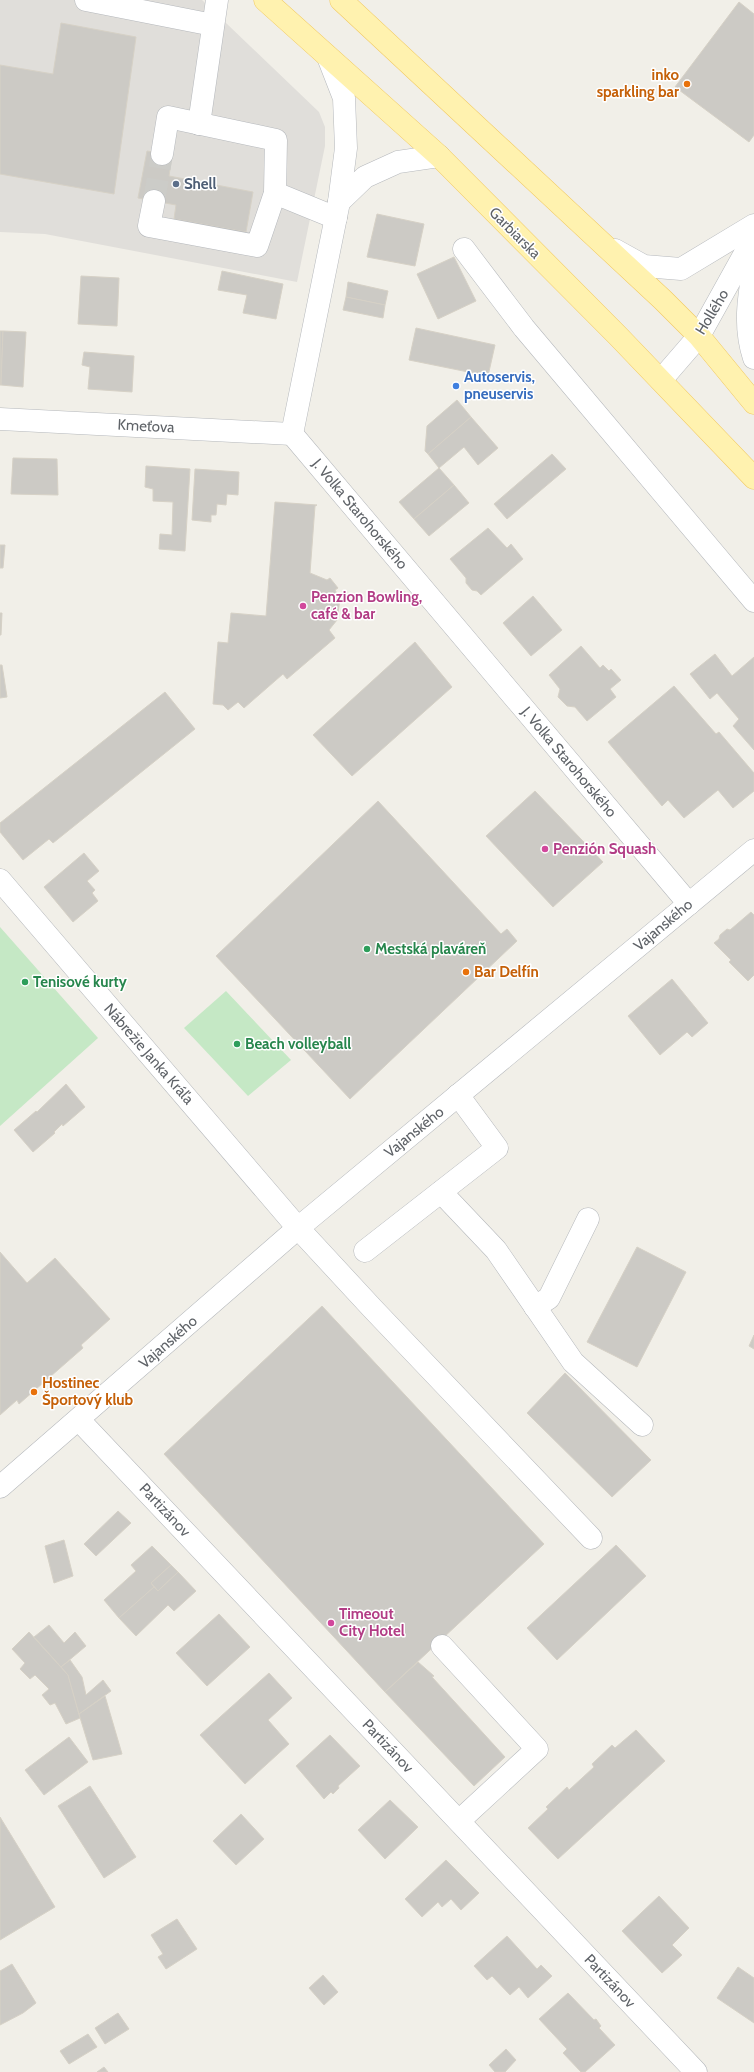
<svg xmlns="http://www.w3.org/2000/svg" width="754" height="2072" viewBox="0 0 754 2072" font-family="Cabin,sans-serif">
<style>
.industrial{fill:#e0deda}
.green{fill:#c5e8c5}
.building{fill:#cccac5;stroke:#d6d1c6}
.lines{fill:none;stroke-linecap:round;stroke-linejoin:round}
.minor-tunnel{stroke:#ccccc8;stroke-width:22;stroke-dasharray:22 11;stroke-linecap:butt}
.minor-casing{stroke:#b5b8bc;stroke-width:23}
.major-casing{stroke:#f2c960;stroke-width:23}
.minor{stroke:#fff;stroke-width:22}
.major{stroke:#fff2af;stroke-width:22}
.food-dot{fill:#e8710a;stroke:#fff;stroke-width:1.5}
.service-dot{fill:#5c6f8a;stroke:#fff;stroke-width:1.5}
.shop-dot{fill:#3f7fe0;stroke:#fff;stroke-width:1.5}
.hotel-dot{fill:#d1479c;stroke:#fff;stroke-width:1.5}
.leisure-dot{fill:#2e9e5b;stroke:#fff;stroke-width:1.5}
.labels{text-anchor:middle;dominant-baseline:central;stroke-width:3;stroke-linejoin:round;paint-order:stroke}
.food-label{font-size:15px;font-weight:bold;fill:#c56008;stroke:#fff;text-anchor:start}
.service-label{font-size:15px;font-weight:bold;fill:#4e5e75;stroke:#fff;text-anchor:start}
.street-label{font-size:15px;fill:#5f6368;stroke:#fff}
.shop-label{font-size:15px;font-weight:bold;fill:#366cbe;stroke:#fff;text-anchor:start}
.hotel-label{font-size:15px;font-weight:bold;fill:#b23c85;stroke:#fff;text-anchor:start}
.leisure-label{font-size:15px;font-weight:bold;fill:#27864d;stroke:#fff;text-anchor:start}
</style>
<rect width="100%" height="100%" fill="#f1efe8"/>
<path class="industrial" d="M0,0H202L319,112L325,127V146L297,282L45,234L0,232Z"/>
<g class="green">
<path d="M0,927L98,1038L0,1126Z"/>
<path d="M226,991L291,1060L248,1096L184,1028Z"/>
</g>
<g class="building">
<path d="M739,2L754,14V135L749,142L675,87Z"/>
<path d="M61,23L136,37L114,194L0,174V65L53,74Z"/>
<path d="M147,151L172,155L169,176L253,192L246,232L174,219L176,205L138,198Z"/>
<path d="M377,214L424,224L415,266L367,257Z"/>
<path d="M454,257L476,301L438,319L417,274Z"/>
<path d="M222,271L283,284L276,319L243,313L247,295L218,290Z"/>
<path d="M81,276L119,278L117,326L78,324Z"/>
<path d="M348,282L388,291L385,305L346,297Z"/>
<path d="M346,297L385,305L383,318L343,310Z"/>
<path d="M416,328L495,345L488,376L409,360Z"/>
<path d="M0,331H3L1,385H0Z"/>
<path d="M3,331L26,332L23,387L1,385Z"/>
<path d="M84,352L134,356L132,392L88,389L90,367L82,365Z"/>
<path d="M457,400L471,417L428,454L425,451L427,426Z"/>
<path d="M471,417L498,448L478,465L464,447L439,468L428,454Z"/>
<path d="M552,454L566,469L507,519L494,504Z"/>
<path d="M13,458L57,459L58,495L11,494Z"/>
<path d="M146,466L190,469L185,551L159,549L160,534L172,535L173,502L153,501V489L145,487Z"/>
<path d="M439,468L454,485L414,519L399,502Z"/>
<path d="M195,469L239,472L238,495L227,494L226,505L217,504L216,515H211V522L192,520Z"/>
<path d="M454,485L469,503L429,536L414,519Z"/>
<path d="M275,502L317,505L315,506L310,573L327,580L330,578L338,588L335,590L340,599L337,620L329,630L335,638L287,679L283,674L244,708L238,702L228,710L223,705L213,704L218,642L228,643L231,613L266,616Z"/>
<path d="M488,528L507,548L511,544L523,559L481,595L477,591L472,590L466,583V578L450,559Z"/>
<path d="M0,545H5L3,568H0Z"/>
<path d="M533,596L562,630L531,656L503,623Z"/>
<path d="M0,613H2L1,635H0Z"/>
<path d="M415,642L452,687L352,776L313,735Z"/>
<path d="M581,646L600,668L603,665L609,671L611,669L621,680L610,689L616,697L587,721L575,707L567,706L558,697L560,689L549,675Z"/>
<path d="M715,654L732,676L754,657V750L733,726L739,719L717,693L710,699L690,674Z"/>
<path d="M0,665H2L7,697L0,698Z"/>
<path d="M674,686L716,734L719,732L754,773V791L733,808L718,790L684,818L668,800L662,806L608,742Z"/>
<path d="M165,692L195,729L53,843L49,839L23,860L0,832V823Z"/>
<path d="M535,791L603,862L553,907L486,836Z"/>
<path d="M378,801L501,934L507,929L517,941L350,1099L216,956Z"/>
<path d="M84,853L99,871L87,881L95,890L92,893L98,901L73,922L44,887Z"/>
<path d="M751,912L754,915V975L748,981L729,962L731,960L714,943L719,939L720,935L727,929L730,930Z"/>
<path d="M672,979L708,1023L692,1037L687,1032L660,1055L628,1016Z"/>
<path d="M66,1084L85,1107L63,1126L62,1124L54,1132L55,1133L33,1152L14,1130L36,1111L37,1112Z"/>
<path d="M637,1247L686,1272L637,1367L587,1342Z"/>
<path d="M0,1252L27,1283L55,1258L110,1319L81,1345L83,1348L19,1404L17,1400L0,1415Z"/>
<path d="M322,1306L544,1544L385,1692L164,1454Z"/>
<path d="M754,1335V1349L749,1346Z"/>
<path d="M565,1373L651,1460L612,1497L527,1413Z"/>
<path d="M118,1511L131,1523L96,1556L84,1544Z"/>
<path d="M64,1540L73,1576L54,1583L45,1546Z"/>
<path d="M616,1545L646,1576L557,1660L527,1628Z"/>
<path d="M152,1546L171,1565L151,1583L154,1587L119,1618L104,1600L136,1571L131,1565Z"/>
<path d="M171,1565L178,1572L158,1591L151,1583Z"/>
<path d="M178,1572L196,1591L174,1611L168,1605L136,1636L119,1618L154,1587L158,1591Z"/>
<path d="M219,1614L250,1647L207,1686L176,1653Z"/>
<path d="M49,1625L64,1643L75,1632L86,1646L61,1667L34,1637Z"/>
<path d="M29,1632L68,1675L80,1718L66,1724L55,1703L50,1705L42,1695L49,1689L35,1675L30,1679L20,1669L25,1663L12,1649Z"/>
<path d="M70,1660L82,1677L86,1695L103,1680L111,1691L79,1714L68,1675L61,1667Z"/>
<path d="M418,1662L434,1676L432,1677L505,1757L474,1786L385,1692Z"/>
<path d="M269,1673L292,1698L268,1720L289,1744L245,1784L200,1735Z"/>
<path d="M105,1696L122,1754L93,1760L79,1714Z"/>
<path d="M636,1730L665,1761L558,1859L528,1828L548,1809L546,1807L567,1787L569,1790L594,1767L592,1764L612,1745L615,1748Z"/>
<path d="M330,1735L360,1766L338,1786L339,1788L333,1794L331,1792L324,1799L296,1766Z"/>
<path d="M69,1737L88,1762L44,1795L25,1770Z"/>
<path d="M90,1786L136,1857L104,1878L58,1806Z"/>
<path d="M390,1800L418,1827L385,1859L358,1830Z"/>
<path d="M241,1814L264,1839L236,1865L213,1841Z"/>
<path d="M0,1817L55,1907L0,1940Z"/>
<path d="M446,1860L479,1893L461,1910L451,1899L442,1907L438,1902L422,1917L405,1899Z"/>
<path d="M659,1896L689,1928L672,1945L682,1955L662,1973L622,1931Z"/>
<path d="M177,1919L197,1949L166,1969L158,1957L163,1954L151,1935Z"/>
<path d="M507,1936L537,1969L541,1965L552,1976L528,1998L519,1987L510,1995L492,1976L487,1980L474,1966Z"/>
<path d="M12,1964L36,2003L23,2013L0,2025V1971Z"/>
<path d="M738,1967L754,1978V2023L717,1998Z"/>
<path d="M323,1975L338,1992L324,2005L309,1988Z"/>
<path d="M568,1993L594,2020L596,2019L601,2026L599,2028L615,2045L585,2072H581L563,2053L567,2049L539,2019Z"/>
<path d="M118,2013L129,2029L105,2044L95,2028Z"/>
<path d="M88,2034L97,2047L69,2064L60,2051Z"/>
<path d="M506,2049L516,2060L505,2072H495L489,2065Z"/>
<path d="M104,2067L108,2072H97Z"/>
</g>
<g class="lines">
<path class="minor-tunnel" d="M154,201L162,154"/>
<g class="minor-casing">
<g id="minor">
<path d="M86,0L213,25"/>
<path d="M199,124L217,0"/>
<path d="M275,193L336,218"/>
<path d="M154,201L149,226L257,246L275,193L276,140L168,117L162,154"/>
<path d="M339,202L365,177L398,162L439,156"/>
<path d="M464,249L524,328L754,601"/>
<path d="M615,250L644,266L681,269L754,225"/>
<path d="M754,268C748,298 744,328 754,358"/>
<path d="M661,380L699,336L754,237"/>
<path d="M0,419L292,434"/>
<path d="M292,434L689,904"/>
<path d="M292,434L339,202L346,148L344,98L328,57"/>
<path d="M0,880L298,1228L372,1308L591,1538"/>
<path d="M441,1192L496,1250L573,1362L642,1425"/>
<path d="M365,1251L497,1148L458,1095"/>
<path d="M535,1307L549,1298L588,1219"/>
<path d="M79,1420L696,2072"/>
<path d="M0,1487L298,1228L754,850"/>
<path d="M442,1646L537,1749L459,1821"/>
</g>
</g>
<g class="major-casing">
<g id="major">
<path d="M265,0L439,156L618,336L754,478"/>
<path d="M341,0L663,300L699,336L754,403"/>
</g>
</g>
<use href="#minor" class="minor"/>
<use href="#major" class="major"/>
</g>
<g class="food-dot">
<circle cx="687" cy="84" r="4"/>
<circle cx="466" cy="972" r="4"/>
<circle cx="34" cy="1392" r="4"/>
</g>
<circle class="service-dot" cx="176" cy="184" r="4"/>
<circle class="shop-dot" cx="456" cy="386" r="4"/>
<g class="hotel-dot">
<circle cx="303" cy="606" r="4"/>
<circle cx="545" cy="849" r="4"/>
<circle cx="331" cy="1623" r="4"/>
</g>
<g class="leisure-dot">
<circle cx="367" cy="949" r="4"/>
<circle cx="25" cy="982" r="4"/>
<circle cx="237" cy="1044" r="4"/>
</g>
<g class="labels">
<g class="food-label">
<text x="679" y="75" text-anchor="end">inko<tspan x="679" dy="17">sparkling bar</tspan></text>
<text x="474" y="972">Bar Delfín</text>
<text x="42" y="1383">Hostinec<tspan x="42" dy="17">Športový klub</tspan></text>
</g>
<g class="service-label">
<text x="184" y="184">Shell</text>
</g>
<g class="street-label">
<text transform="translate(515 233) rotate(45)">Garbiarska</text>
<text transform="translate(712 312) rotate(-59)">Hollého</text>
<text transform="translate(146 426) rotate(3)">Kmeťova</text>
<text transform="translate(360 514) rotate(50)">J. Volka Starohorského</text>
<text transform="translate(569 762) rotate(50)">J. Volka Starohorského</text>
<text transform="translate(663 925) rotate(-40)">Vajanského</text>
<text transform="translate(149 1054) rotate(49)">Nábrežie Janka Kráľa</text>
<text transform="translate(414 1132) rotate(-39)">Vajanského</text>
<text transform="translate(168 1342) rotate(-41)">Vajanského</text>
<text transform="translate(165 1510) rotate(47)">Partizánov</text>
<text transform="translate(388 1746) rotate(47)">Partizánov</text>
<text transform="translate(610 1981) rotate(47)">Partizánov</text>
</g>
<g class="shop-label">
<text x="464" y="377">Autoservis,<tspan x="464" dy="17">pneuservis</tspan></text>
</g>
<g class="hotel-label">
<text x="311" y="597">Penzion Bowling,<tspan x="311" dy="17">café &amp; bar</tspan></text>
<text x="553" y="849">Penzión Squash</text>
<text x="339" y="1614">Timeout<tspan x="339" dy="17">City Hotel</tspan></text>
</g>
<g class="leisure-label">
<text x="375" y="949">Mestská plaváreň</text>
<text x="33" y="982">Tenisové kurty</text>
<text x="245" y="1044">Beach volleyball</text>
</g>
</g>
</svg>
